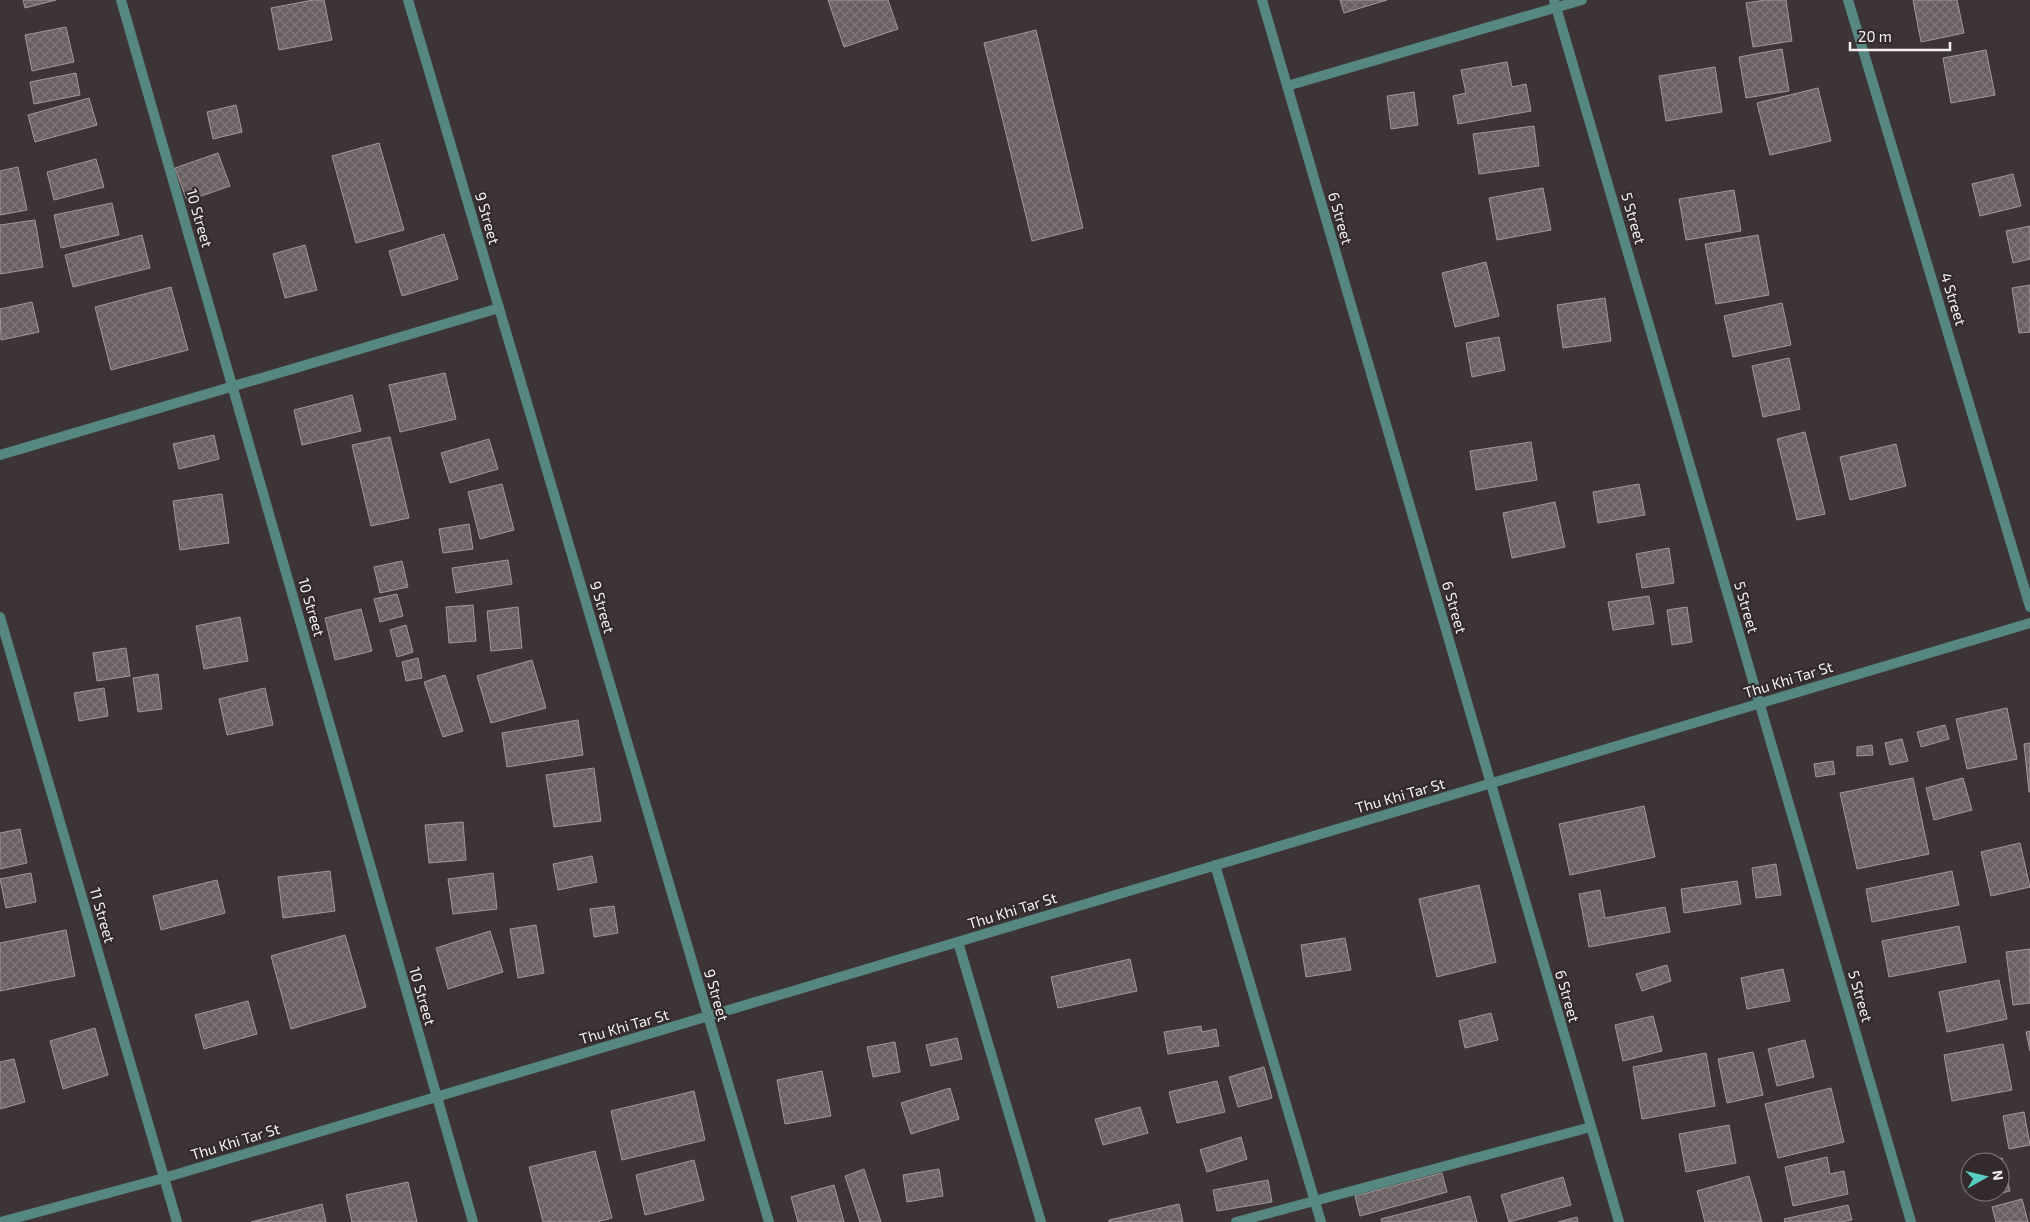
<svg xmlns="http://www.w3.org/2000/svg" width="2030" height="1222" viewBox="0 0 2030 1222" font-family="'Exo 2',sans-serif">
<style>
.building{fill:url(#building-cross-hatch);stroke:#a1989a}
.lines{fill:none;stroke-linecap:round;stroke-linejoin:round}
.minor{stroke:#568781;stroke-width:10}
.tertiary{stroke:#568781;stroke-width:10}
.labels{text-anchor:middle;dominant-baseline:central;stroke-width:4.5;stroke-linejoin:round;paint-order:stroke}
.street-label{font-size:15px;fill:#f6f0f1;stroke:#322a2c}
</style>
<defs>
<pattern id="building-cross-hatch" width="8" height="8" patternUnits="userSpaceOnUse" patternTransform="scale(1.25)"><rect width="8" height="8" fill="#696062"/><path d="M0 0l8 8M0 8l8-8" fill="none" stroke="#7f7779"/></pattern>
</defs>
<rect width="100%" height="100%" fill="#3c3436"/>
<g class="building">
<path d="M23,0H56L25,8Z"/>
<path d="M313,0H324L332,40L279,50L271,8Z"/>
<path d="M828,0H888L898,29L844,47Z"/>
<path d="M1340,0H1387L1344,13Z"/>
<path d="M1766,0H1786L1792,41L1753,47L1746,3Z"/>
<path d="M1913,0H1957L1964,33L1921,42Z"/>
<path d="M66,27L74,62L32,71L25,35Z"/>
<path d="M1036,30L1083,228L1032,241L984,43Z"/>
<path d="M1782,49L1789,91L1746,98L1739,57Z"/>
<path d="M1986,50L1995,95L1951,103L1943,58Z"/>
<path d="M1507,62L1512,87L1526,84L1531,111L1458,124L1453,96L1466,93L1461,70Z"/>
<path d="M1715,67L1722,112L1666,121L1659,76Z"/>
<path d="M76,73L80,95L34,104L30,82Z"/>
<path d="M1818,88L1831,141L1770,155L1757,103Z"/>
<path d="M1414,92L1418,125L1391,129L1387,96Z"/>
<path d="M89,98L97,125L35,142L28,115Z"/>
<path d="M236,105L242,132L213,139L207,112Z"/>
<path d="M1534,126L1539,166L1479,174L1473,134Z"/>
<path d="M379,143L404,230L356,243L332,156Z"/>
<path d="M218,153L230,186L187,201L175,168Z"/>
<path d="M96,159L104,187L54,200L47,172Z"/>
<path d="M18,167L27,210L0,215V171Z"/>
<path d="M2013,174L2021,206L1980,216L1972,184Z"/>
<path d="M1543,188L1551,230L1497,240L1489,198Z"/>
<path d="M1734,190L1741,231L1686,240L1679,199Z"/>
<path d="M112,203L119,235L61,248L54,215Z"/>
<path d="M35,220L43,267L0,274V225Z"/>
<path d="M2030,226V259L2013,263L2006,231Z"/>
<path d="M444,234L458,279L402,296L389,251Z"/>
<path d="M142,235L150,268L73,287L65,255Z"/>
<path d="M1758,235L1769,295L1716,304L1705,244Z"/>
<path d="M305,245L317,290L285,298L273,254Z"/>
<path d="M1486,262L1499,316L1455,327L1442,273Z"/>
<path d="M2030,285V332L2019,333L2012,288Z"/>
<path d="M171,287L188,350L111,370L95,307Z"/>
<path d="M1605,298L1611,341L1563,348L1557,305Z"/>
<path d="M32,302L39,332L1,340L0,309Z"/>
<path d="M1782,303L1791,345L1733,357L1724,316Z"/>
<path d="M1499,337L1505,370L1472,377L1466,343Z"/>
<path d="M1789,358L1800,409L1763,417L1752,366Z"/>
<path d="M445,373L456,419L400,432L389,385Z"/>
<path d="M352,395L361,431L302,445L294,410Z"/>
<path d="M1805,432L1825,514L1797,520L1777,439Z"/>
<path d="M214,435L219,459L179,469L173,444Z"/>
<path d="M390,437L409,518L371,526L352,445Z"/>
<path d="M489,439L498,469L450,483L441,453Z"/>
<path d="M1531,442L1537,480L1476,490L1470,451Z"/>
<path d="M1896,444L1906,486L1850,500L1840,457Z"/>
<path d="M502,484L514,530L480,539L468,492Z"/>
<path d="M1639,484L1645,515L1598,523L1593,492Z"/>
<path d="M222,494L229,543L180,550L173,501Z"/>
<path d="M1555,502L1565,547L1512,558L1503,513Z"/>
<path d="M469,524L473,549L443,553L439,529Z"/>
<path d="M1669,548L1674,583L1642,588L1636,554Z"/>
<path d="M508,560L512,584L456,593L452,568Z"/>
<path d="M402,561L408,587L380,593L374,567Z"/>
<path d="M397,594L403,616L380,622L374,599Z"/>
<path d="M1649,596L1654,624L1613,630L1608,602Z"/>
<path d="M473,605L476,641L449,643L446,607Z"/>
<path d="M518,607L522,648L491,651L487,611Z"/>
<path d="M1687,607L1692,642L1672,645L1667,610Z"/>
<path d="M361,609L372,651L335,660L325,618Z"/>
<path d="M240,617L248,661L204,669L196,626Z"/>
<path d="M406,625L413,652L397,657L390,630Z"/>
<path d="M126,648L130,676L97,681L93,653Z"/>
<path d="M418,658L422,678L406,681L402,662Z"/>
<path d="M532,660L546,708L491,723L477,676Z"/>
<path d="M158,674L162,709L138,712L133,678Z"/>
<path d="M445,675L463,731L443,737L424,682Z"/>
<path d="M104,688L108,716L79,721L74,693Z"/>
<path d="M265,688L273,725L227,735L219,699Z"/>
<path d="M2007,708L2017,759L1967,769L1956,719Z"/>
<path d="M578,720L583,755L507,767L502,733Z"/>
<path d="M1945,725L1949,739L1921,747L1917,732Z"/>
<path d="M1902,739L1908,761L1890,765L1885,743Z"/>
<path d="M2030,743V792H2029L2024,744Z"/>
<path d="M1872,745L1873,755L1857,756V747Z"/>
<path d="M1833,761L1835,774L1816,777L1814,764Z"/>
<path d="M594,768L601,821L554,827L546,775Z"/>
<path d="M1913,778L1929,854L1857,869L1840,793Z"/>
<path d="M1963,778L1972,810L1934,820L1926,788Z"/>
<path d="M1644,806L1655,857L1570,875L1559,824Z"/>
<path d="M463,822L466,860L429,863L425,825Z"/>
<path d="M20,829L27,863L0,869V833Z"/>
<path d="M2020,843L2030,887L1991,896L1981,852Z"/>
<path d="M592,856L597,882L558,890L553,864Z"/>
<path d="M1776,864L1781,895L1756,898L1752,868Z"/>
<path d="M330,871L335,911L283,918L278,877Z"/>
<path d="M1952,871L1959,905L1872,922L1866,889Z"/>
<path d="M31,873L36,902L6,908L0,879Z"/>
<path d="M493,873L497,909L453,914L448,879Z"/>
<path d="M217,880L225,913L161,930L153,896Z"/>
<path d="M1737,881L1741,904L1684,913L1681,889Z"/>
<path d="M1479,885L1496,962L1437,977L1419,899Z"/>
<path d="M1600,890L1605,918L1665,907L1670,932L1589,947L1579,894Z"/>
<path d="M614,906L618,933L594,937L590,909Z"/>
<path d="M536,925L544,973L518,978L510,929Z"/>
<path d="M1959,926L1966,962L1889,977L1882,941Z"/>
<path d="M66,930L75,976L0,991V943Z"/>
<path d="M490,931L503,972L448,989L436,948Z"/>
<path d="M345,935L366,1007L291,1029L271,956Z"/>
<path d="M1345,938L1351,970L1306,977L1301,945Z"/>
<path d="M2030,949V1003L2013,1005L2006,952Z"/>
<path d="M1130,959L1137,991L1058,1008L1051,977Z"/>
<path d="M1667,965L1671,981L1642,991L1636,974Z"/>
<path d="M1783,969L1790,1001L1747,1009L1741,978Z"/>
<path d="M1999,980L2007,1019L1947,1032L1939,992Z"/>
<path d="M248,1001L257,1034L204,1049L195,1015Z"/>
<path d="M1491,1013L1498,1040L1465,1048L1459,1021Z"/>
<path d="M1653,1016L1662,1051L1623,1061L1615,1025Z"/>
<path d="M1201,1026L1202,1032L1216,1029L1219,1046L1168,1054L1164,1032Z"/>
<path d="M95,1028L108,1075L63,1089L50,1041Z"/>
<path d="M2030,1031V1051L2026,1032Z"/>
<path d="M957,1038L962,1059L931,1066L926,1045Z"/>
<path d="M1805,1040L1814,1077L1777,1086L1768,1049Z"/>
<path d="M895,1042L900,1072L873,1077L867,1047Z"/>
<path d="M2003,1044L2012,1090L1952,1101L1944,1055Z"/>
<path d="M1753,1052L1763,1095L1727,1103L1718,1059Z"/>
<path d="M1706,1053L1715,1106L1642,1119L1633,1067Z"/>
<path d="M14,1059L25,1102L0,1109V1062Z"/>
<path d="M1264,1067L1272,1098L1238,1107L1229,1077Z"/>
<path d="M822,1071L831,1116L785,1124L777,1080Z"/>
<path d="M1217,1081L1225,1112L1177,1123L1169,1092Z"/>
<path d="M950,1088L959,1119L911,1134L901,1103Z"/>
<path d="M1831,1088L1844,1142L1778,1158L1765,1104Z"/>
<path d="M694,1091L705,1140L622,1160L611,1111Z"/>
<path d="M1140,1107L1148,1133L1103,1145L1095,1119Z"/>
<path d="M2024,1112L2030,1145L2009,1149L2003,1116Z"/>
<path d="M1729,1125L1736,1163L1686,1172L1679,1134Z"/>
<path d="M1241,1137L1247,1159L1207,1172L1200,1150Z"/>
<path d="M595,1151L612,1218L597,1222H543L529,1167Z"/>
<path d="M1827,1157L1830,1174L1844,1171L1848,1194L1793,1206L1785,1167Z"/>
<path d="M2002,1158L2010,1191L1989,1196L1988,1192H2000V1162H1984Z"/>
<path d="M694,1160L704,1200L645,1215L636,1175Z"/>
<path d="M864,1169L881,1222H860L845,1176Z"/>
<path d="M939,1169L943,1196L907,1202L903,1175Z"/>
<path d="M1442,1173L1447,1192L1360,1216L1355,1196Z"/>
<path d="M1749,1176L1762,1222H1705L1697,1191Z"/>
<path d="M1563,1177L1571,1205L1509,1222L1501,1195Z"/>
<path d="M1268,1180L1272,1202L1217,1211L1213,1190Z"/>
<path d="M408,1182L417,1222H352L346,1195Z"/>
<path d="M834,1185L844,1222H798L791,1197Z"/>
<path d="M1470,1196L1477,1222H1382L1381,1219Z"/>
<path d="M2022,1199L2028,1222H1996L1992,1207Z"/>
<path d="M322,1204L326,1222H251Z"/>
<path d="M1179,1204L1183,1222H1109V1220Z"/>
<path d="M1848,1205L1852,1220L1840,1222H1785L1784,1219Z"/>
<path d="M1577,1217L1578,1222H1558Z"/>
</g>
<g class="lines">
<g class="minor">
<path d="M121,0L473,1222"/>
<path d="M408,0L769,1222"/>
<path d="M1262,0L1619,1222"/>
<path d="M1554,0L1911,1222"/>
<path d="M1848,0L2030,607"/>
<path d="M1287,86L1582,0"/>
<path d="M0,455L499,308"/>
<path d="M0,617L177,1222"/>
<path d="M1215,865L1321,1222"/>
<path d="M958,942L1041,1222"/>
<path d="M1236,1222L1591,1127"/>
</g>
<path class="tertiary" d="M1,1222L164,1178L2030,623"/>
</g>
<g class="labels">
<g class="street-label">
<text transform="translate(200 218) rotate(74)">10 Street</text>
<text transform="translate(488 218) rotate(74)">9 Street</text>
<text transform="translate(1341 218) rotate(74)">6 Street</text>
<text transform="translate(1634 218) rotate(74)">5 Street</text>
<text transform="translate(1954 299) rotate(73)">4 Street</text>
<text transform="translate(312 607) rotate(74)">10 Street</text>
<text transform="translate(603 607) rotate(74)">9 Street</text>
<text transform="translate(1455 607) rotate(74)">6 Street</text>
<text transform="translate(1747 607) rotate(74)">5 Street</text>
<text transform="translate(1788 679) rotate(-17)">Thu Khi Tar St</text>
<text transform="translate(1400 795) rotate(-16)">Thu Khi Tar St</text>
<text transform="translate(1012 910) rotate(-17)">Thu Khi Tar St</text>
<text transform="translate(103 915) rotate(74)">11 Street</text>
<text transform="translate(717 995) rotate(74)">9 Street</text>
<text transform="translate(423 996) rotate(74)">10 Street</text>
<text transform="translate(1568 996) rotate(74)">6 Street</text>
<text transform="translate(1861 996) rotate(74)">5 Street</text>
<text transform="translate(624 1026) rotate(-16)">Thu Khi Tar St</text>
<text transform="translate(235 1141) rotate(-17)">Thu Khi Tar St</text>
</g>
</g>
<g transform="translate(1985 1177) rotate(82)"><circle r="24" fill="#322a2c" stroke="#80797b"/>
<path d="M0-4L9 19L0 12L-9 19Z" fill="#57cec1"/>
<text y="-8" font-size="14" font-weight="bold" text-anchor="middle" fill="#f6f0f1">N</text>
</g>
<path d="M1850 42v8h100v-8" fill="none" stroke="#f6f0f1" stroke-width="2.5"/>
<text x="1858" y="42" font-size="15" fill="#f6f0f1" stroke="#322a2c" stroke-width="4" paint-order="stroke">20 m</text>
</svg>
